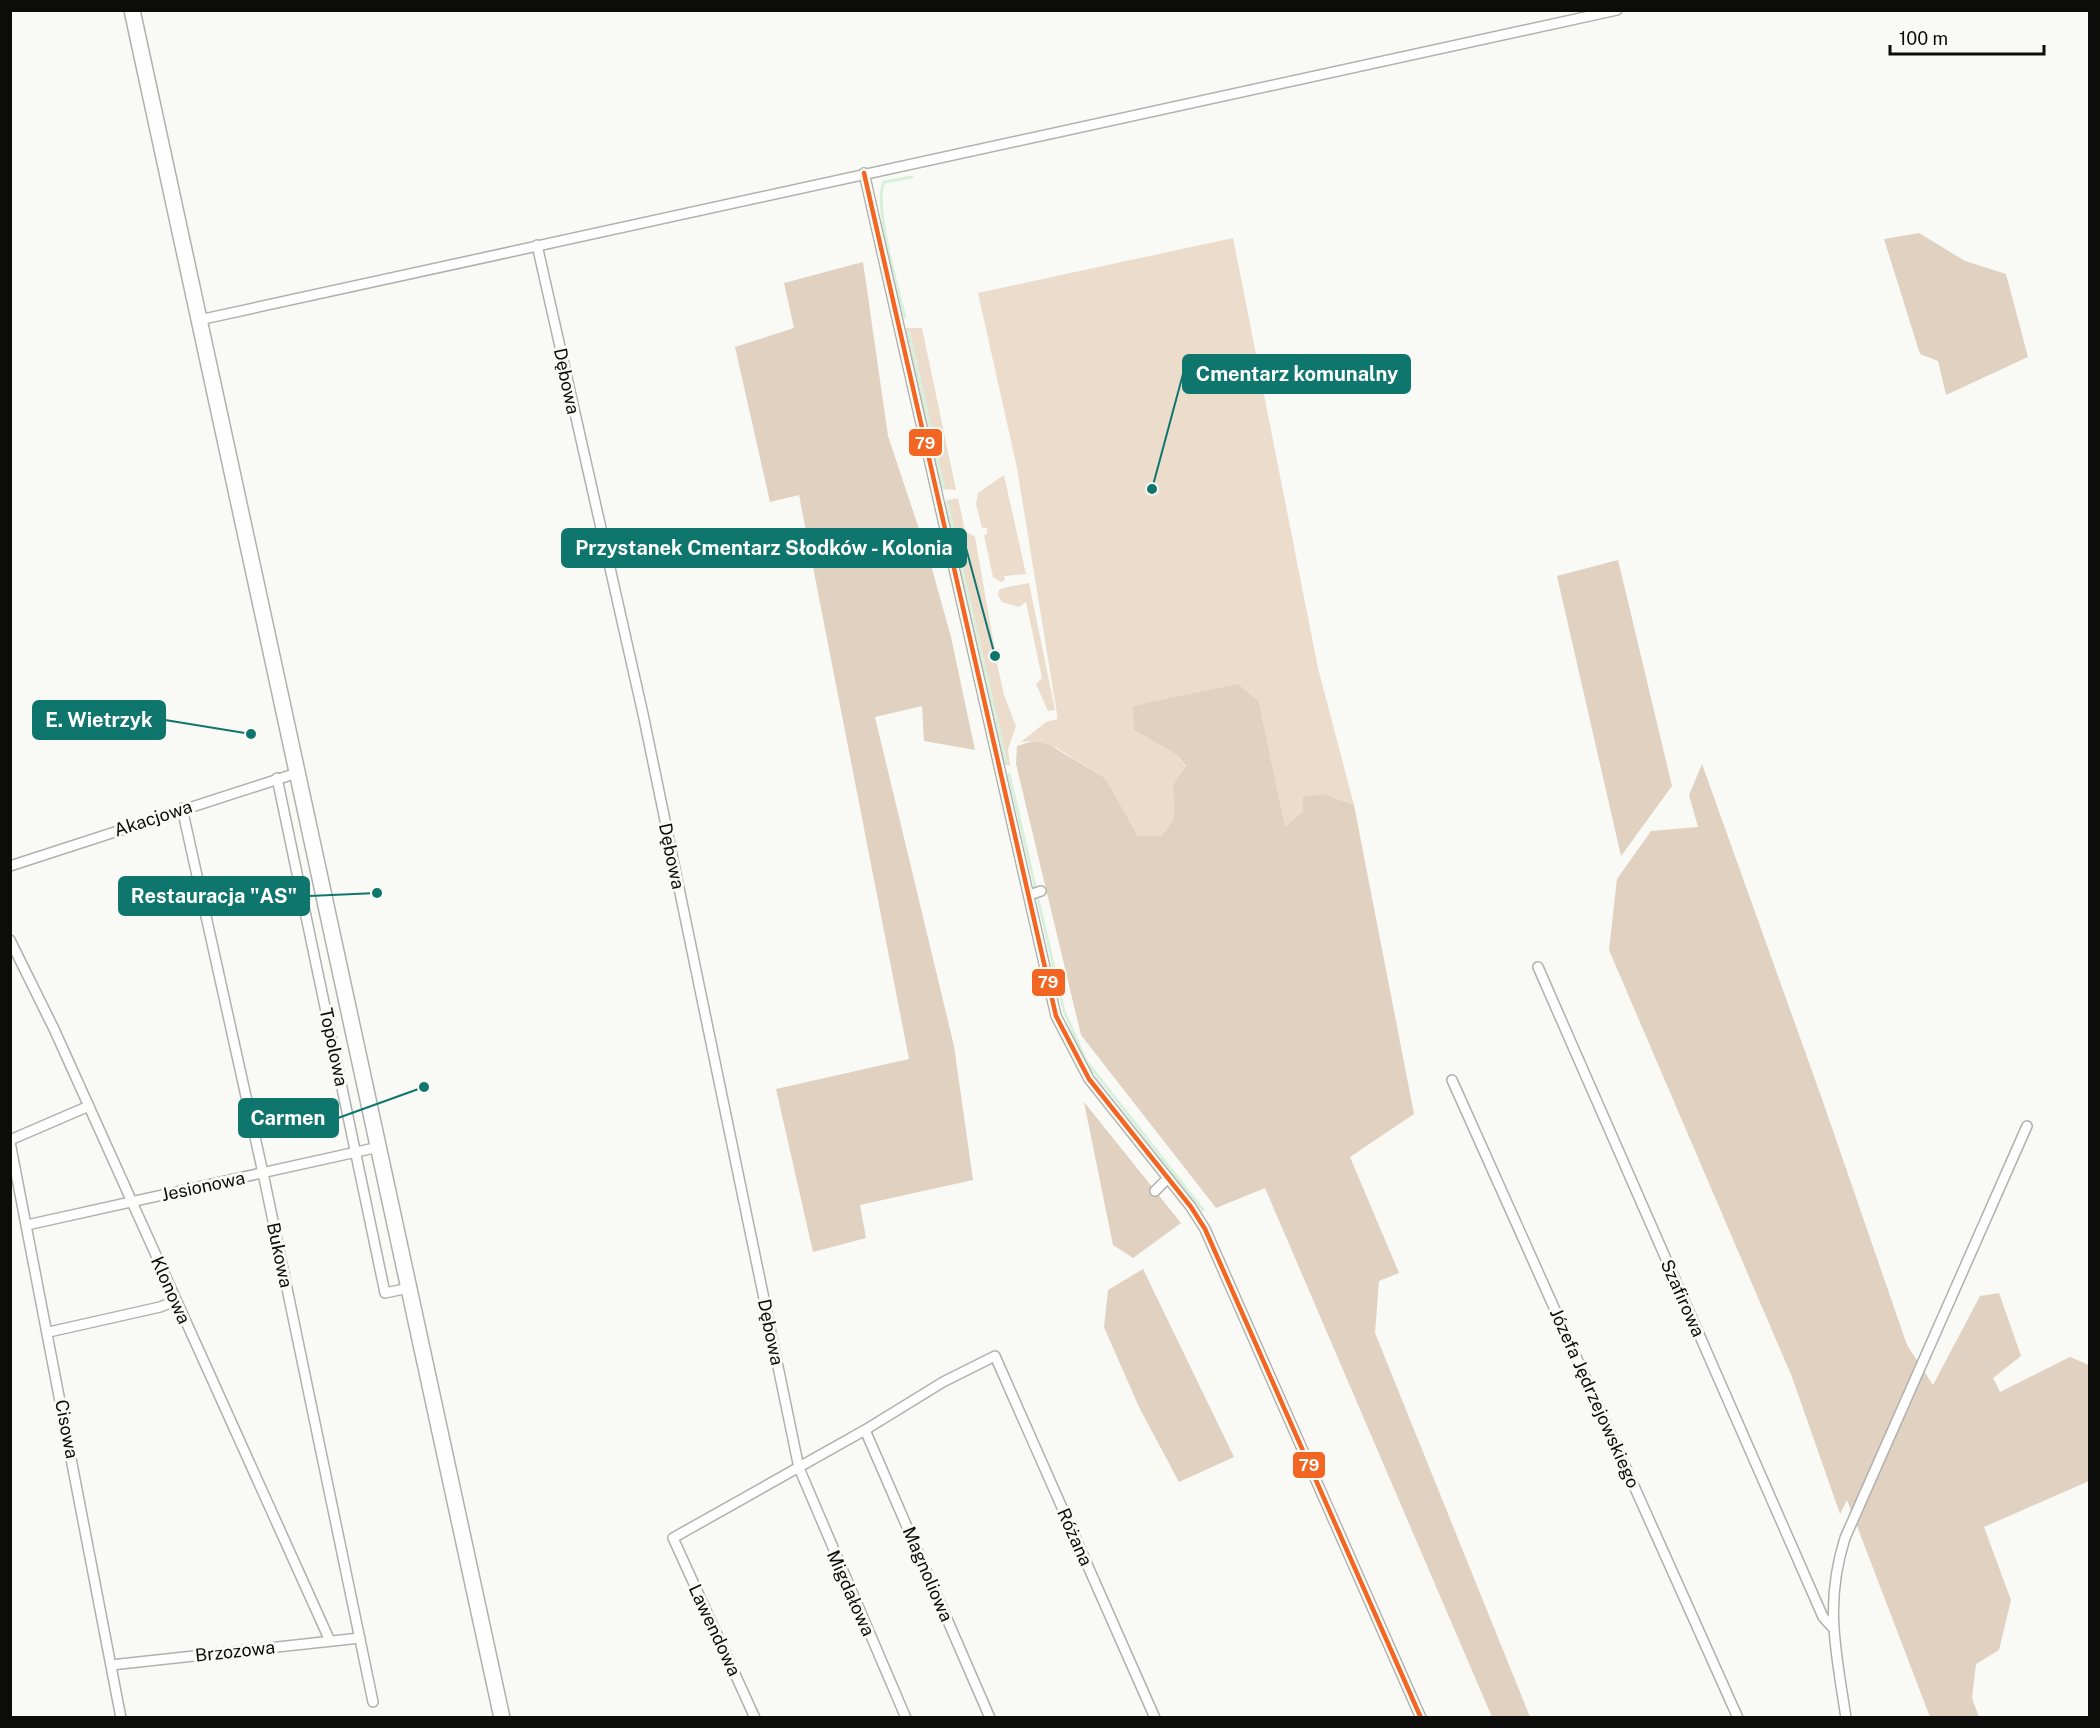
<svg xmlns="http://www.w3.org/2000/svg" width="2100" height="1728" viewBox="0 0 2100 1728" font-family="'Public Sans',sans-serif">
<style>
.green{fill:#ebdccc}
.forest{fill:#e0d1c0}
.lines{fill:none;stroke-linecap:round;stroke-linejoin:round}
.stream{stroke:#d8f1dd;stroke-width:3}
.minor-casing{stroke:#b0b0ae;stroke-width:12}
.primary-casing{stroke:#b0b0ae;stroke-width:18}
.minor{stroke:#fefefe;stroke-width:9}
.primary{stroke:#fefefe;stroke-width:15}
.bus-1-casing{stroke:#fafaf5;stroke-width:9}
.bus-1{stroke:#f26522;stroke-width:4.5}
.labels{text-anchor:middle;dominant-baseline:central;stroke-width:6;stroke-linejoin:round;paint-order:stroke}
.street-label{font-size:18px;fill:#0c0c0b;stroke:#fafaf5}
.leader{fill:none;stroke:#0f766e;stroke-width:2}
.callout-dot{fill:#0f766e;stroke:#fafaf5;stroke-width:2}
.callout{fill:#0f766e;stroke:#0f766e;stroke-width:2}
.callout-label{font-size:20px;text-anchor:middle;font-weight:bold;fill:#fff}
.line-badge{stroke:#fafaf5;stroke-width:2}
.badge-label{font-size:16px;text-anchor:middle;font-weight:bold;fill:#fff}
</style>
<rect width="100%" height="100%" fill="#f9f9f6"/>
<g class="green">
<path d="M1233,238L1318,668L1354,805L1324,794L1285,828L1259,702L1134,730L1177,755L1186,767L1173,785L1174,819L1161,836H1138L1105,778L1057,748L1033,741L1021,742L1046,722L1057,719V714L1017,468L978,293Z"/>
<path d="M906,328H922L956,490L941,489L904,332Z"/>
<path d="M1004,475L1026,574L1004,576L1005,580L1001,582L993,577L984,535L987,534V528H982L976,504L978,493Z"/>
<path d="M958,498L965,531L975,537L995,651L990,652L992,662L997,663L1004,695L1016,726L1008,749L1010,766L1003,764L945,505L948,500Z"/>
<path d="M1029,583L1055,710L1048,711L1036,684L1042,678L1026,602L1019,607L1002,602L998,595L999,590L1003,588Z"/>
</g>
<g class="forest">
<path d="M1919,233L1965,261L2006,274L2028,357L1946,395L1938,361L1920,354L1884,239Z"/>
<path d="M863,262L888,436L930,562L951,637L975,750L924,741L922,706L875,717L954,1046L973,1180L860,1205L866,1238L813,1252L776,1089L909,1059L799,495L770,502L735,347L794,328L784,283Z"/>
<path d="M1618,560L1672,786L1621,856L1557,576Z"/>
<path d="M1238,684L1259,702L1285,827L1303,812V797L1324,794L1354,805L1414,1114L1350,1157L1399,1273L1379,1281L1375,1333L1530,1717H1492L1265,1188L1216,1208L1081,1035L1016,764L1017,746L1033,741L1050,745L1105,778L1138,836H1161L1174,819L1173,785L1186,766L1177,755L1134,730L1133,706Z"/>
<path d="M1702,764L1822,1099L1907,1345L1933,1385L1980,1296L1999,1293L2021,1356L1993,1378L2000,1392L2070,1357L2089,1365V1481L1984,1527L2011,1600L1999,1650L1976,1664L1972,1698L1979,1717H1930L1847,1500L1840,1514L1792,1377L1609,950L1617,879L1651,831L1698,827L1689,795Z"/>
<path d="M1084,1102L1181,1223L1133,1258L1113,1245Z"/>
<path d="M1143,1269L1234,1457L1179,1482L1139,1407L1104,1327L1108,1290Z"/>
</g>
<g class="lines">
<g class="stream">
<path d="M905,317C898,291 873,203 884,182L912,177"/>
<path d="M909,332L944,489"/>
<path d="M947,502L1006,762"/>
<path d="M1009,774L1035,886"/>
<path d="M1038,899L1064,1011L1086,1061L1203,1210"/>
</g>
<g class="minor-casing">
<g id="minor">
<path d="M864,173L1056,1016L1089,1079L1191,1207L1205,1229L1421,1718"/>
<path d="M537,245L643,714L799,1468L906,1718"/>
<path d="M199,320L1617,10"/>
<path d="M277,778L385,1293L409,1288"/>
<path d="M182,808L263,1173L373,1702"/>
<path d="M10,866L297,773"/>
<path d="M1029,895L1041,891"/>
<path d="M10,940L54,1029L330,1641"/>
<path d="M1538,967L1823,1617L1832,1627"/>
<path d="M1452,1080L1738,1718"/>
<path d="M10,1140L89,1106"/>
<path d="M10,1142L121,1718"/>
<path d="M1155,1191L1168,1178"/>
<path d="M27,1225L379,1147"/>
<path d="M49,1332L160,1307L175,1301"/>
<path d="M865,1430L990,1718"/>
<path d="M111,1665L360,1638"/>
<path d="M755,1718L673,1538L865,1430L943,1382L995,1356L1155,1718"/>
<path d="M1846,1718C1836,1650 1824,1605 1845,1538L2027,1126"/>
</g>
</g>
<g class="primary-casing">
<path id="primary" d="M132,10L502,1718"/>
</g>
<use href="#minor" class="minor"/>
<use href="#primary" class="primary"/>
<g class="bus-1-casing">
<path id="bus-1" d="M864,173L1056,1016L1089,1079L1191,1207L1205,1229L1421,1718"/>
</g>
<use href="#bus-1" class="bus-1"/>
</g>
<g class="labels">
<g class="street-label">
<text transform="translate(567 381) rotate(78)">Dębowa</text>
<text transform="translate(153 818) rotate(-18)">Akacjowa</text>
<text transform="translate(672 856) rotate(78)">Dębowa</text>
<text transform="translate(334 1047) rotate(78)">Topolowa</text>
<text transform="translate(203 1186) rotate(-12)">Jesionowa</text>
<text transform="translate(280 1255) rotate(78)">Bukowa</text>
<text transform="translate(171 1290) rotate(66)">Klonowa</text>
<text transform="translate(1683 1298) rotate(66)">Szafirowa</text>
<text transform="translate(771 1332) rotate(78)">Dębowa</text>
<text transform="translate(1595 1398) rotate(66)">Józefa Jędrzejowskiego</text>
<text transform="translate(67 1429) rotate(79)">Cisowa</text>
<text transform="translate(1075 1537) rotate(66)">Różana</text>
<text transform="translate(928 1574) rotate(67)">Magnoliowa</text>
<text transform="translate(851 1593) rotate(66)">Migdałowa</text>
<text transform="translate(715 1630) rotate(65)">Lawendowa</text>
<text transform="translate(235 1651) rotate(-6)">Brzozowa</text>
</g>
</g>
<path class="leader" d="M1152 489L1183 374M995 656L966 548M251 734L165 720M377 893L309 896M424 1087L338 1118"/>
<g class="callout-dot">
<circle cx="1152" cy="489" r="6"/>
<circle cx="995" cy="656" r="6"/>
<circle cx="251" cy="734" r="6"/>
<circle cx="377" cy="893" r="6"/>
<circle cx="424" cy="1087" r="6"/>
</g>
<g class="callout">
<rect x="1183" y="355" width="227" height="38" rx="6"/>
<rect x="562" y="529" width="404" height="38" rx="6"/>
<rect x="33" y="701" width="132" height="38" rx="6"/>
<rect x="119" y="877" width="190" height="38" rx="6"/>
<rect x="239" y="1099" width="99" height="38" rx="6"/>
</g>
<g class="callout-label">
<text x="1297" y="381">Cmentarz komunalny</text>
<text x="764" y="555">Przystanek Cmentarz Słodków - Kolonia</text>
<text x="99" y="727">E. Wietrzyk</text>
<text x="214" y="903">Restauracja "AS"</text>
<text x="288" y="1125">Carmen</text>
</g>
<g class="line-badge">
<rect x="908" y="428" width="35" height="29" rx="6" fill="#f26522"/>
<rect x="1031" y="968" width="35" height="29" rx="6" fill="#f26522"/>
<rect x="1292" y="1451" width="34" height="28" rx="6" fill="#f26522"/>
</g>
<g class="badge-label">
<text x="925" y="449">79</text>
<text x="1048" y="988">79</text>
<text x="1309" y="1471">79</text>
</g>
<rect width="2100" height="1728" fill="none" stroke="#0c0c0b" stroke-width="24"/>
<path d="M1890 45v9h154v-9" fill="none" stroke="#0c0c0b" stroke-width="3"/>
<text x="1899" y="45" font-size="18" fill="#0c0c0b" stroke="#fafaf5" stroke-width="4.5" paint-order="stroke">100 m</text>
</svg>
